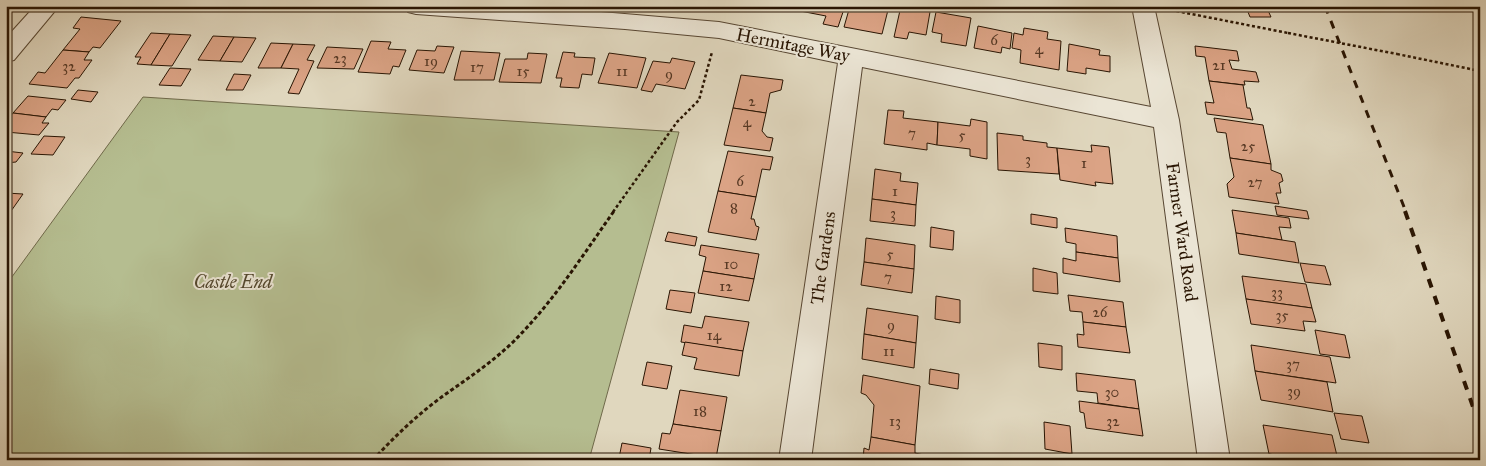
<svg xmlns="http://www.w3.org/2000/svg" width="1486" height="466" viewBox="0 0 1486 466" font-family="'IM FELL Great Primer',serif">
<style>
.green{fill:#b5bd90;stroke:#6f694a}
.building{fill:#dba385;stroke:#291503}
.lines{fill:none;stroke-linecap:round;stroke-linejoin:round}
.minor-casing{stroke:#574632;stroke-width:2}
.path-far1{stroke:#291503;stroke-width:2.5;stroke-dasharray:3 2.5;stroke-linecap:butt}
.path{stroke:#291503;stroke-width:3;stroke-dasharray:4 2.5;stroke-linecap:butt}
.minor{fill:#ebe5d5;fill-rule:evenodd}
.rail-far1{stroke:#291503;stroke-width:3;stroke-dasharray:8 8;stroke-linecap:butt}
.rail{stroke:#291503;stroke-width:4;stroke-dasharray:9 9;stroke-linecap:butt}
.path-bridge{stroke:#291503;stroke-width:2.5;stroke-dasharray:3 2.5;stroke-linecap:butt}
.labels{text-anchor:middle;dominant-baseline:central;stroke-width:4;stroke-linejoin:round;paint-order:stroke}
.number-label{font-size:15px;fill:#563824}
.street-label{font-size:18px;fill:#291503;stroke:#ebe5d5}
.park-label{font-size:18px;font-style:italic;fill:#53472d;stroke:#ebe5d5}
</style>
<rect width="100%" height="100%" fill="#e0d7be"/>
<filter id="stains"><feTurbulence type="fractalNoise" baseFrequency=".004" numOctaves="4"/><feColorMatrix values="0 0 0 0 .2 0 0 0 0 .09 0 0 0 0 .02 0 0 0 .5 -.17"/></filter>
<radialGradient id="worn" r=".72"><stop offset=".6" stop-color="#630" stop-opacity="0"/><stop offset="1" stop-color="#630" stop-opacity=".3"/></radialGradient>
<path class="green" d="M143,97L679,132L589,460H6V285Z"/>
<g class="building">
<path d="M796,6H845L838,27L823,24L826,16L795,10Z"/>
<path d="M850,6L873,9L874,6H889L882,34L844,27Z"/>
<path d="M901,6L922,7V10L930,12L926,35L909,32L907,39L894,37Z"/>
<path d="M1204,6H1266L1271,17H1250L1246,7Z"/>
<path d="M936,12L971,18L966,46L941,42L942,34L932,32Z"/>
<path d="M81,17L121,21L100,48L93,47L89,52L63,50L80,29L73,28Z"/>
<path d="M978,26L1012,33L1010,49L1002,47L1001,53L974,48Z"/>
<path d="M1024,28L1048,32L1047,39L1061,41L1059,70L1020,63L1021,50L1012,48L1014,33L1023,35Z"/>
<path d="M151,33L170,34L151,65L137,64L141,57H135Z"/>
<path d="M170,34L191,35L172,66L151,65Z"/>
<path d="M213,36L234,37L220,61L198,60Z"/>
<path d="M234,37L256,38L242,62L220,61Z"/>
<path d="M371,41L391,42L388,49L406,50L399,67L393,66L390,74L358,72Z"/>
<path d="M271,43L293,44L281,68H258Z"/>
<path d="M293,44L315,45L307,60L314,61L299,94L288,93L299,69L281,68Z"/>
<path d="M1069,44L1100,50L1099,55L1110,56V72L1086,68V74L1067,71Z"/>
<path d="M437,46L454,47L444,73L409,70L417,50L435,51Z"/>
<path d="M1195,46L1237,51L1239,61L1229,60L1232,69L1256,72L1259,82L1244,81L1245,85L1209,81L1205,57L1196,56Z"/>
<path d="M327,47L363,49L354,69L317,68Z"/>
<path d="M63,50L89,52L84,60H92L79,78H75L67,88L29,84L38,72L45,73Z"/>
<path d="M461,51L500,53L494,80H454Z"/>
<path d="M563,52L575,53L574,57L595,58L592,75L582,74L579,88L560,87L562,78H556Z"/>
<path d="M528,53L547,54L541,83L499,82L505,59H527Z"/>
<path d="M609,53L646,58L637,88L598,83Z"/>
<path d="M672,58L695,62L685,89L656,84L652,92L641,90L653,61L670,63Z"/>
<path d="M170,68L191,69L181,86L159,85Z"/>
<path d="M234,74L251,75L243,90H226Z"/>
<path d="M741,75L783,80L781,90L770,93L766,113L733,108Z"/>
<path d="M1209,81L1243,85L1247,108H1250L1253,120L1207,114L1205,102L1214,103Z"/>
<path d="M78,90L98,92L91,102L71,99Z"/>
<path d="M28,96L66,100L58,110L52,109L46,117L13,113Z"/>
<path d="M733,108L766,113L762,131L767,137L773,138L770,151L724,145Z"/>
<path d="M888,110L904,111L903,118L938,122L937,145L927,143V150L884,144Z"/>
<path d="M13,113L46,117L42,123H49L39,135L6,132V122Z"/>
<path d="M1214,118L1263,125L1271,164L1230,158L1226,133L1217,132Z"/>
<path d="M971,119L987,122V159L970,156V149L937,145L938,122L970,126Z"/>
<path d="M997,133L1023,136V140L1047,143V147L1057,148L1059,174L998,170Z"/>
<path d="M44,136L65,137L53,155L31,154Z"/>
<path d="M1091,145L1109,147L1113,184L1095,182L1096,186L1060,180L1057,148L1092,152Z"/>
<path d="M6,151L23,153L16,162L6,163Z"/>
<path d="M728,151L773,157L770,170L762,169L756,197L718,191Z"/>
<path d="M1230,158L1271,164V170L1281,174L1283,181L1279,183L1281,193H1276L1279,204L1229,197L1227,184L1234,177Z"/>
<path d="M875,169L901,173L900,181L918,183L916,205L872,199Z"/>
<path d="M718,191L756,197L751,219H754L756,226L759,227L756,240L708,232Z"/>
<path d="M6,193L23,194L9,214H6Z"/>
<path d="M872,199L916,205L915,226L870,221Z"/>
<path d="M1275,206L1307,211L1309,219L1277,215Z"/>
<path d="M1232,210L1289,218L1291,228L1279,227L1282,240L1236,233Z"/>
<path d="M1031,214L1057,218V228L1031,224Z"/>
<path d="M931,227L954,231L953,250L930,247Z"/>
<path d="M1065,228L1117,236L1118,258L1076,252V244L1066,242Z"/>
<path d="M668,232L697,237L695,246L665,241Z"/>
<path d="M1236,233L1295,242L1299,263L1239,254Z"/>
<path d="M866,238L915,245L914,269L864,262Z"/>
<path d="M701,245L759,254L754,279L703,271L706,257L699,255Z"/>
<path d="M1076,252L1118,258L1120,282L1063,273V258L1076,261Z"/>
<path d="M864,262L914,269L912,293L861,285Z"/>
<path d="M1300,263L1325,266L1331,285L1305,282Z"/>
<path d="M1033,268L1057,273L1058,294L1033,291Z"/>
<path d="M703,271L754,279L749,301L698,293Z"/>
<path d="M1242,276L1306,284L1312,308L1246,299Z"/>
<path d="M670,290L695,293L691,313L666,309Z"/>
<path d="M1068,295L1123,302L1126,327L1083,322L1082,312L1070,311Z"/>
<path d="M936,296L960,300V323L935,319Z"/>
<path d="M1246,299L1312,308L1316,322L1303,321L1305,331L1251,324Z"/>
<path d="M867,308L918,316L916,343L864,334Z"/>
<path d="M705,316L749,322L743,351L681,342L684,325L702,328Z"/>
<path d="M1083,322L1126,327L1130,353L1078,347L1077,334L1084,335Z"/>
<path d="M1315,330L1345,335L1350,358L1320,354Z"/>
<path d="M864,334L916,343L914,368L862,359Z"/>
<path d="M685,342L743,351L739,376L694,369L697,358L682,355Z"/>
<path d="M1038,343L1062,346V370L1039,367Z"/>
<path d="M1251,345L1330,357L1336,383L1255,371Z"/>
<path d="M647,362L672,366L667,389L642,385Z"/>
<path d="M930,369L959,374L958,389L929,384Z"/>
<path d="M1255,371L1327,382L1333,412L1261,400Z"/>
<path d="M1076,373L1135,380L1139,409L1098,403L1097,393L1077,391Z"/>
<path d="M863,375L920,386L915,445L871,437L874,405L866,395L861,393Z"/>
<path d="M680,390L727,397L721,431L673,424Z"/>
<path d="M1079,401L1139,409L1143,436L1086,428L1084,413L1080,412Z"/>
<path d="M1334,413L1362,416L1369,443L1341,439Z"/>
<path d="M1044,422L1070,426L1072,454L1045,449Z"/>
<path d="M673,424L721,431L716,458L659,449L662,433L670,434Z"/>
<path d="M1263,425L1332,435L1338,460H1306L1269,454Z"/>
<path d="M871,437L915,445V453L933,457L935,460H863L864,448L869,450Z"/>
<path d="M622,443L651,448L649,460L619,458Z"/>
<path d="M1269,454L1306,460H1270Z"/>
</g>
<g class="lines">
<g class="minor-casing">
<g id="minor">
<path d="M35,6H59L14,60L6,62V38Z"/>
<path d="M405,6H530L719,22L1151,107L1132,6H1154L1179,120L1230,460H1198L1154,127L862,67L811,460H779L838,63L719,38L625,29L416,14L408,12Z"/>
</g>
</g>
<g class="path-far1">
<path d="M1171,10L1288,33"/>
<path d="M1397,54L1480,71"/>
<path d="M613,212L677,122L699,100L712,52"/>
</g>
<path class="path" d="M373,460C394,437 417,415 443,396C468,378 493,362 515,340C553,302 583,255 614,211"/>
<use href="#minor" class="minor"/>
<path class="rail-far1" d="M1325,6L1406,212"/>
<path class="rail" d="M1405,211L1480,427"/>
<path class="path-bridge" d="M1288,33L1397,54"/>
</g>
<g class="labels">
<g class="number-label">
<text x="994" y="40">6</text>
<text x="1039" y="49">4</text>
<text x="340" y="58">23</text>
<text x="431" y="61">19</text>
<text x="1219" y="65">21</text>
<text x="69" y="66">32</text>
<text x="477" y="67">17</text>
<text x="523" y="71">15</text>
<text x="622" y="71">11</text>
<text x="669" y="74">9</text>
<text x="752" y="101">2</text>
<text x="747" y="122">4</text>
<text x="912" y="133">7</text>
<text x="962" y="135">5</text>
<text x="1248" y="146">25</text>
<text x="1028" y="159">3</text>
<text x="1084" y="163">1</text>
<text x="740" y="181">6</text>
<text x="1255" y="182">27</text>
<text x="895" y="191">1</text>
<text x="734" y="208">8</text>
<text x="893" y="213">3</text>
<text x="890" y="254">5</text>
<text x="731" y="264">10</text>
<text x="888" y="277">7</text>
<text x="726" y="286">12</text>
<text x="1277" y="292">33</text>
<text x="1100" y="312">26</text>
<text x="1282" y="315">35</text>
<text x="891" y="325">9</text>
<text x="714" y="335">14</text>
<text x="889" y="351">11</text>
<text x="1293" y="364">37</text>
<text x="1294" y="391">39</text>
<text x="1112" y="392">30</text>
<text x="700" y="411">18</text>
<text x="895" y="421">13</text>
<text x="1113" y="421">32</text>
</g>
<g class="street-label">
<text transform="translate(793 45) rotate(11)">Hermitage Way</text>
<text transform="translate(1182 232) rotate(82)">Farmer Ward Road</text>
<text transform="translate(823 258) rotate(-82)">The Gardens</text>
</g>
<g class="park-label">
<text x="233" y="282">Castle End</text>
</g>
</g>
<rect width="1486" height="466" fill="none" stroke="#e0d7be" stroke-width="25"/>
<rect x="8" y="8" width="1471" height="451" fill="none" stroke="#291503" stroke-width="2.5"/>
<rect x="12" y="12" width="1461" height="441" fill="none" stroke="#291503"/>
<rect width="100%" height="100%" filter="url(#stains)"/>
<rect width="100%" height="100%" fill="url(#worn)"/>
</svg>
